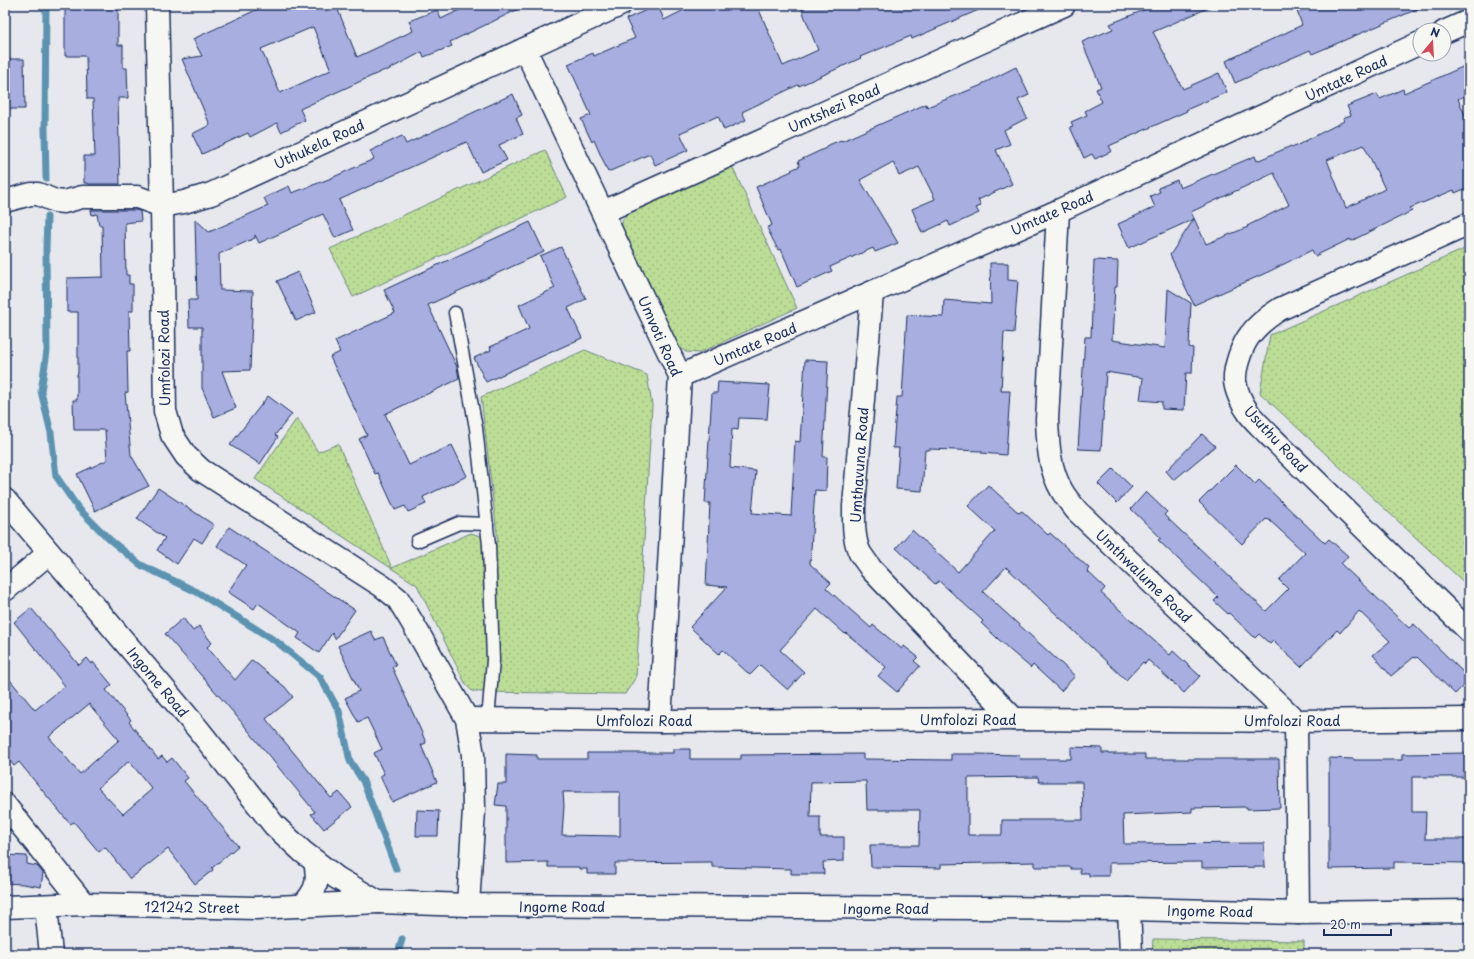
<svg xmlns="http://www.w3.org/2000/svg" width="1474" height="959" viewBox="0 0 1474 959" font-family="'Playpen Sans',sans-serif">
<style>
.grass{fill:url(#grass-dots);stroke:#6c867a}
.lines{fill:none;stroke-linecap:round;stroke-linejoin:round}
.stream{stroke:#5c93b1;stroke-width:7}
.building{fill:#a8aedf;stroke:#1b2f5e;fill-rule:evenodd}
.lane-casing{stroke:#1b2f5e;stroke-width:15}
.street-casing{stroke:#1b2f5e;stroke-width:25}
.lane{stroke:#f6f6f2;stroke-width:12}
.street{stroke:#f6f6f2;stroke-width:22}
.labels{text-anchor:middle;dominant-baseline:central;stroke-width:3;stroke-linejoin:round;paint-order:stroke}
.street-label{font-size:14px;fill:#1b2f5e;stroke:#f6f6f2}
</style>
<defs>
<pattern id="grass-dots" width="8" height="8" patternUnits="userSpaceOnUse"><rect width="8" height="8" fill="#bcdd96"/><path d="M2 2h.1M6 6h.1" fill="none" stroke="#a1be84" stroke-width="1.8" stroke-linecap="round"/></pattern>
</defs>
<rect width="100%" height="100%" fill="#e6e8ee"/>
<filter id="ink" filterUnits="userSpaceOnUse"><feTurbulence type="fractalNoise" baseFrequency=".025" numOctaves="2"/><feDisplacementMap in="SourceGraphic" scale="8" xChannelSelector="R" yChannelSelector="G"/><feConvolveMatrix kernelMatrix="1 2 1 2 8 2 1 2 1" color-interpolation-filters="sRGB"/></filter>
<g filter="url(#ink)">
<g class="grass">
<path d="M545,150L567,197L353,297L330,249Z"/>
<path d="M732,166L797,308L699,353L686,352L674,343L621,228L623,219L630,211Z"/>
<path d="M1469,247V587L1260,393L1270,335Z"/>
<path d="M585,350L647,375L652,405L636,677L625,694L481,692L472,691L466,685L417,585L255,479L297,418L318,452L338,444L392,568L471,533L498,542L481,397Z"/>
<path d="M1153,939L1304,941V954H1152Z"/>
</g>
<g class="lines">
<g class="stream">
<path d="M46,178L45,129L46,5"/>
<path d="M47,217L46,249L47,351L41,391L51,433L56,476L78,508L109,539L141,565L197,592L277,642L320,677L339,711L350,761L363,781L396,869"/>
<path d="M398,954L402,939"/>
</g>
</g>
<g class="building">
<path d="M65,5H118V45H123V68H127L128,98H118L120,184H89L88,183H84V156H95L93,99H87L86,56H65Z"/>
<path d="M267,5H336L357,57L413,31L409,21L437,10L441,19L470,5H527L450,42L452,46L424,57L422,52L386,71L385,70L300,109L305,120L281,132L277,123L250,137L248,133L202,154L192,134L210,125L182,59L202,56L193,39ZM313,27L331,70L280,93L261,49Z"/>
<path d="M658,5L664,20L694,5H757L783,66L818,50L800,5H990L912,39L911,36L860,57L861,58L799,86L798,85L742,112L746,120L724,130L718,116L680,133L688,150L655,165L650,154L608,172L594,140L592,142L581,119L591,115L568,64L593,53L594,56L635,38L626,19Z"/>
<path d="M1156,5H1215L1153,32L1183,89L1219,73L1227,92L1186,110L1187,111L1109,146L1112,151L1095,159L1092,154L1084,158L1070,127L1073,126L1071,122L1087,115L1085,111L1102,102L1096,89L1101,87L1082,42L1113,29L1110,24Z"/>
<path d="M1311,5H1427L1312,54L1310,50L1235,83L1226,61L1302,25L1297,11Z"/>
<path d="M5,59H24L25,109H5Z"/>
<path d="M1469,64V94L1458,99L1469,124V187L1455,193L1454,190L1410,208L1412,211L1351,241L1350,239L1315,256L1312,250L1268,272L1194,305L1170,255L1194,219L1129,248L1118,224L1155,207L1150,196L1160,192L1158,188L1177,180L1180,188L1255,156L1257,161L1291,146L1292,148L1344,121L1343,118L1351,115L1347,106L1377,94L1380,99L1403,89L1404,93ZM1364,145L1385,189L1346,208L1327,160ZM1274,173L1289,205L1247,226L1248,227L1206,244L1191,212Z"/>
<path d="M1016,67L1029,95L1018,100L1027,118L1004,130L1010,144L996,150L1012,184L978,200L981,206L976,208L979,213L950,226L948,221L922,233L912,209L935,199L919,167L899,176L893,162L860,180L898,243L875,252L873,248L830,267L832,271L797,287L781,249L778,250L767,228L772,225L756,187L792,171L791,170L800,166L798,161L826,148V146L841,140L842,141L926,104L927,107L982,85V84Z"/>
<path d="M513,94L522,115L516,118L523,134L499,145L507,160L481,172L467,142L464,143L339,200L353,230L335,238L323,214L259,243L255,235V238L219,254L220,290L253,291L250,370L222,371L236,408L214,417L202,388V327H189L188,300H197L195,219L209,232L268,206L264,198L289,186L292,193L329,179L374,159L370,151L402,136L406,144Z"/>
<path d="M91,210H135L140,211L141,221L125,223L126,275H129V284H133V311H129L130,351H127L128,392L125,393L131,455L149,486L95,511L77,474L107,460L105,430H74L73,400H77V374H78V312H67V278L103,277L102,225H99L97,214L92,215Z"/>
<path d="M530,222L544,252L428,305L457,367L459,379L385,414L409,465L452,445L467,476L423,497L426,504L408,512L405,506L395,510L378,473L375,474L359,439L367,435L330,357L340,352L335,341L395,313L384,290Z"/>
<path d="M561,247L586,299L568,308L582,338L486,382L474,358L491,350L490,347L529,329L519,305L555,288L540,256Z"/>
<path d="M1094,260L1118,261L1117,287H1115L1112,340L1165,348L1168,289L1191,303L1189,347L1193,348L1192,373H1186L1184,410L1162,409V402L1140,400L1143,378L1106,372L1101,450L1078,449L1085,337H1091Z"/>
<path d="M990,263H1008V280L1018,281L1014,333L1004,332L1001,391H1010L1006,455L981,453L982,451L929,449V450H925L922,491L896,489L899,448H893L897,397H902L907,315L943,317L944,300L991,304Z"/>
<path d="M298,272L316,312L296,321L277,281Z"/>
<path d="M805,360L828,361L823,457H827L826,491L815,490L810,564L831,583L826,588L871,628L873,625L902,649L904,646L918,657L914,661L920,666L897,692L878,676L886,667L846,633L845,634L817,609L780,650L804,672L788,690L760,665L750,675L723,650L719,654L690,627L727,587L706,585L710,503H705L712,393H717L718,382L770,385L767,419L739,418L738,430L732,429L730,468L756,471L752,513L791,516L795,441L800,442Z"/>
<path d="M268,396L292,414L275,435L278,437L260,464L230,445Z"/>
<path d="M1202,434L1215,446L1174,480L1166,471Z"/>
<path d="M1236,465L1255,484L1259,480L1325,543L1329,539L1348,556L1341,564L1409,628L1414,624L1469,678V680L1455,694L1417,657L1415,658L1414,657L1391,676L1373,655L1390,641L1359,611L1340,633L1337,630L1301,667L1273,641L1270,644L1259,634L1255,638L1229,613L1228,614L1214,601L1218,597L1158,540L1161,538L1131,509L1146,492L1167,512L1164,515L1266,611L1288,589L1279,580L1305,553L1268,519L1267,520L1266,519L1242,544L1199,502Z"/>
<path d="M1113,469L1132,487L1117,503L1098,484Z"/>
<path d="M988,485L1019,513L1022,511L1048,535L1050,533L1089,568L1087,571L1105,588L1101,593L1170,655L1173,651L1200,676L1184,693L1148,660L1145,664L1143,662L1126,680L1006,567L983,592L1075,676L1061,691L1033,665L1031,668L1011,651L981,623L983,621L939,581L935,584L896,548L912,530L958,572L995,531L968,506Z"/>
<path d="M158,488L214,525L202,543L194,538L177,564L157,550L165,538L137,519Z"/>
<path d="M229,527L355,610L335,639L332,633L319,653L297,638L300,633L258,603L254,609L228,592L246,565L217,546Z"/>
<path d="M31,608L79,665L87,658L92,664L93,662L112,685L106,690L131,720L129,722L158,759L162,756L167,762L172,758L188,778L184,781L238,846L212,868L213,870L195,884L168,849L130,879L105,847L99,852L74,822L70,824L19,762L14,766L5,755V674L35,710L65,686L14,622ZM89,704L119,740L80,774L49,737ZM129,761L152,789L123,814L98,788Z"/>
<path d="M183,618L193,631L199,626L212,643L207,647L235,680L252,660L285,687L293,697L266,719L331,798L339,792L352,807L324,829L311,814L315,812L233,712L165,634Z"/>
<path d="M371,631L375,640L383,637L396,665L392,667L422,733L426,743L421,745L437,782L392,802L380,776L384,774L374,753L382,749L367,718L358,722L345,698L359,691L338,646Z"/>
<path d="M1071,747L1102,748V753H1109V754H1145V759H1279L1280,808L1247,809V807L1192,808V812L1123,815L1124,844L1264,843L1265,867L1202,868V862L1109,863V876H1089V873H1080V869H1071V867H1035V862L941,864V868L871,867L870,845H919L920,810H867L866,781L811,782L810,817H820V837H844V861L823,862L824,874H791V869L712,867V862L615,863V874H587V869H579V867H548V862L506,863V806L495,805L498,784H506V754L537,755V759H587V753H673V749H690V759H741V755L863,754V759L951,760V754H977L1019,755L1020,759H1071ZM1038,777L1039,782H1082L1083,820H1002V835H968V778ZM563,792H620V836L562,835L564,806Z"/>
<path d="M1469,753V777H1412V812H1426L1425,839H1469V863L1394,862V868L1329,869V758L1354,759V760H1402V754Z"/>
<path d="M417,810L439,811L438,836H416Z"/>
<path d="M5,855L27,856V864L37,866L43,873L41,887L23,884L5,883Z"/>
</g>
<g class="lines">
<g class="lane-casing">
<g id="lane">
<path d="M455,313L476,428L489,545L493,660L488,720"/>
<path d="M417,541L459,523L487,524"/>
</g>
</g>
<g class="street-casing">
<g id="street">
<path d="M157,5L162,206L165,411L172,435L186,456L201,470L382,586L398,599L412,622L467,719L473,755L474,810L468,905"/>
<path d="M1444,32L1469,21"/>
<path d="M525,49L680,376L660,721"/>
<path d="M5,201L31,194H38L55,201L64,202L82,197H137L162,206L184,202L211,194L620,5"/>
<path d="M1058,211L1047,420C1048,444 1049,469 1062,491C1066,498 1072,505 1077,511L1296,721L1298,913"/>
<path d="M603,212L1064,5"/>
<path d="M1469,224L1280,309C1269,316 1258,324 1250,335C1242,345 1234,368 1235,381C1236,391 1242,404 1248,412C1253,420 1262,427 1269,435L1469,631"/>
<path d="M872,293L854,506C854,521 853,539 860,553C863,558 868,564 871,569L1014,719"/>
<path d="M680,376L1058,211L1420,43"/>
<path d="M5,500L198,729L274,825L303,852L337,878L378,902L468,905L1129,909L1298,913L1469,911"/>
<path d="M5,590L49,553"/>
<path d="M467,719L660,721L1014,719L1296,721L1469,719"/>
<path d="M5,805L84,904"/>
<path d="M302,906C317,890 319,882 315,861"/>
<path d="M5,907L84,904L256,908L378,902"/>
<path d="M46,907L51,954"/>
<path d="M1129,909L1131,954"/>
</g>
</g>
<use href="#lane" class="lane"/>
<use href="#street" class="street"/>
</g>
</g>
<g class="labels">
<g class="street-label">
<text transform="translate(1346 78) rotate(-25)">Umtate Road</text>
<text transform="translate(834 108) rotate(-24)">Umtshezi Road</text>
<text transform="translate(319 144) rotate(-25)">Uthukela Road</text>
<text transform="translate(1052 213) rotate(-24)">Umtate Road</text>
<text transform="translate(660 336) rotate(66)">Umvoti Road</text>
<text transform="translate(755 344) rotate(-23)">Umtate Road</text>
<text transform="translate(164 358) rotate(-91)">Umfolozi Road</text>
<text transform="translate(1276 439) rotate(47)">Usuthu Road</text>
<text transform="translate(859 465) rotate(-86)">Umthavuna Road</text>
<text transform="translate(1144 576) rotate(44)">Umthwalume Road</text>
<text transform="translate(158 682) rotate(50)">Ingome Road</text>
<text x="968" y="719">Umfolozi Road</text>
<text x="644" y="720">Umfolozi Road</text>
<text x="1292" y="720">Umfolozi Road</text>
<text x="562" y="906">Ingome Road</text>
<text transform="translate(192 907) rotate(1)">121242 Street</text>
<text x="886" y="908">Ingome Road</text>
<text transform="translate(1210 911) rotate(1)">Ingome Road</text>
</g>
</g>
<rect width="1474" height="959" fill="none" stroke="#f6f6f2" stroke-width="20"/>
<rect x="10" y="10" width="1454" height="939" fill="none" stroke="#1b2f5e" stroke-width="1.5" filter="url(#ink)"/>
<g transform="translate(1432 42) rotate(18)"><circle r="19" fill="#f6f6f2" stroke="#9ea6b7"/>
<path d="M0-3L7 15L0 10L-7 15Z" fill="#d1495b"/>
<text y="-6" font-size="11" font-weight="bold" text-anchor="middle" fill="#1b2f5e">N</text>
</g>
<path d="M1324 929v6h67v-6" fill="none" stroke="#1b2f5e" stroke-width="2"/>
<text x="1330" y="929" font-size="12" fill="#1b2f5e" stroke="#f6f6f2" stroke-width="3" paint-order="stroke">20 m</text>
</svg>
